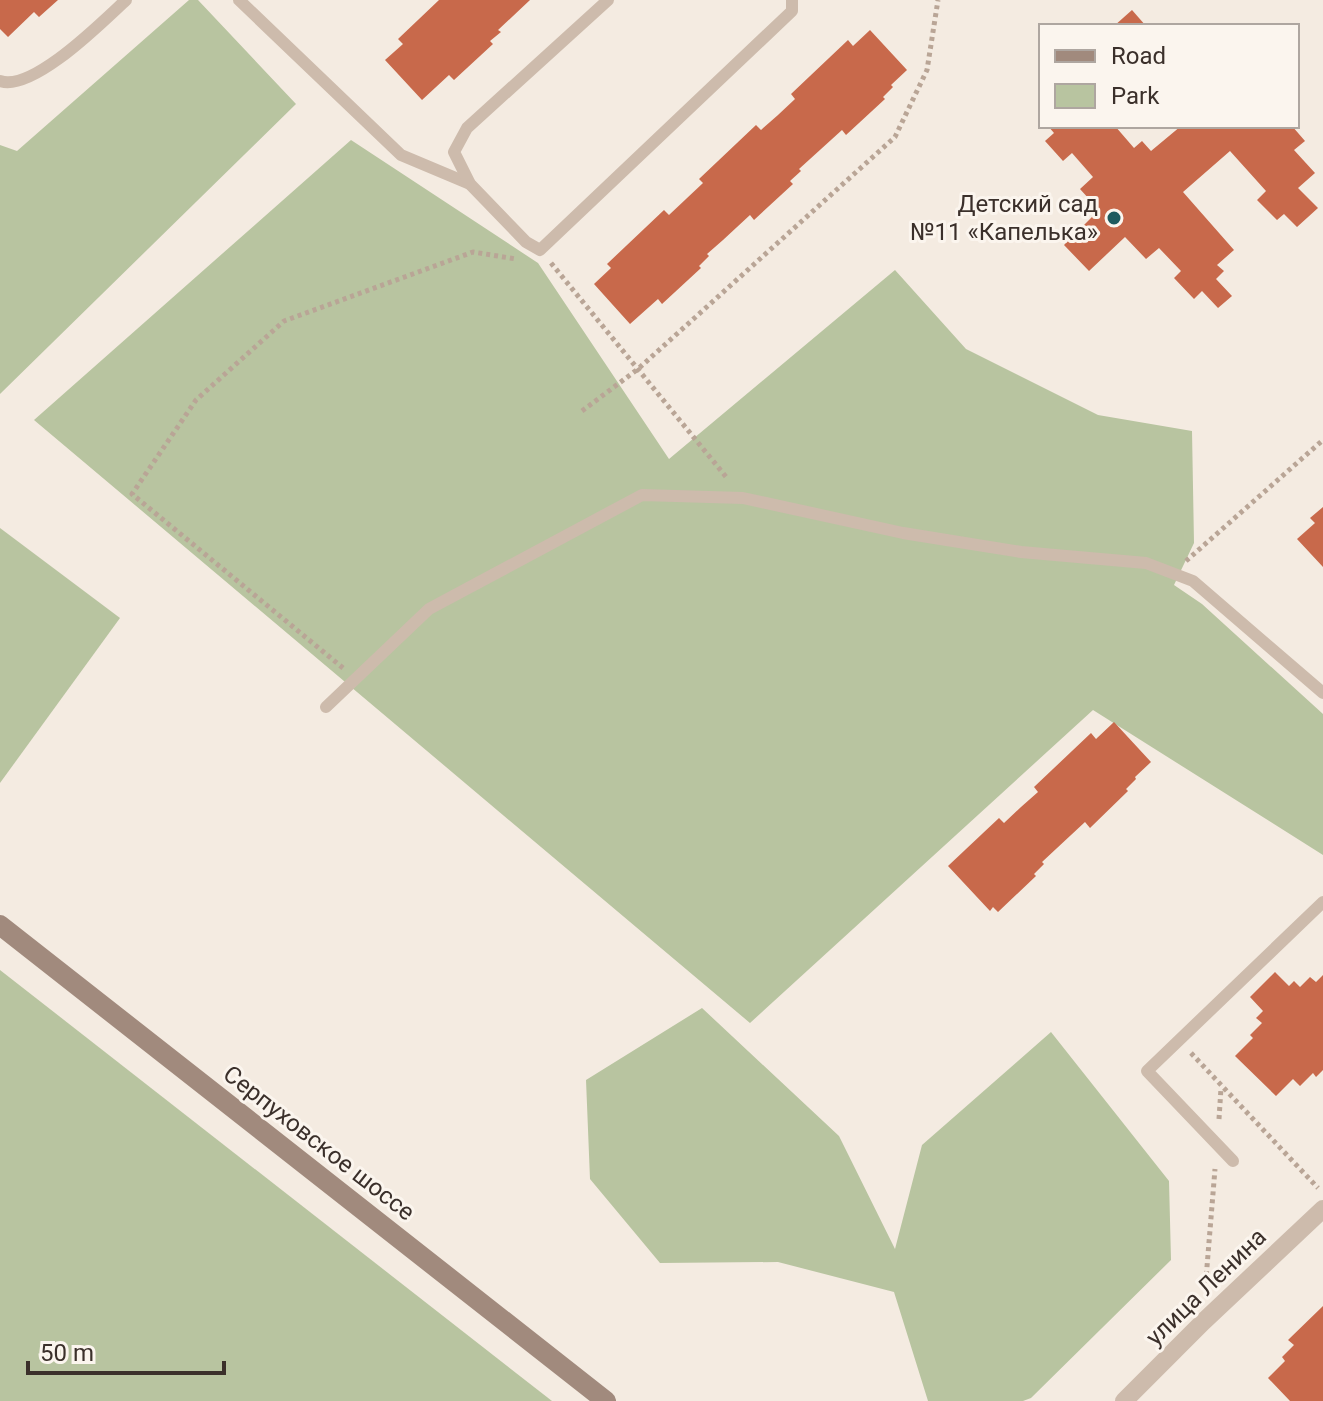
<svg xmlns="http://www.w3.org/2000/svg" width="1323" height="1401" viewBox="0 0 1323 1401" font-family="Roboto,sans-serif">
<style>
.green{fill:#b8c4a0}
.building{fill:#c8694b}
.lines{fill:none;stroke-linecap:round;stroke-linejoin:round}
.path{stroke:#b9a596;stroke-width:5;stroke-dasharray:4 4;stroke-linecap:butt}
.service{stroke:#cdbbac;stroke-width:12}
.pedestrian{stroke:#cdbbac;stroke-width:18}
.secondary{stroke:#a18a7d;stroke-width:20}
.poi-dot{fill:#1f5a5e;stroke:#fbf5ee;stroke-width:3}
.labels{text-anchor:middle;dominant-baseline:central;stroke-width:6;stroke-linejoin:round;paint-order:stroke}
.poi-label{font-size:24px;fill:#3b302b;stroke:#fbf5ee;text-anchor:end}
.street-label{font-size:24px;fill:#3b302b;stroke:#fbf5ee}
</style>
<rect width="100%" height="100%" fill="#f4ebe1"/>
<g class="green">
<path d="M189,0H198L296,104L0,394V145L17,151Z"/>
<path d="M351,140L538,263L669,459L895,270L966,349L1098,415L1192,431L1194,543L1174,585L1202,604L1323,714V855L1093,710L750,1023L34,420Z"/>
<path d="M0,528L120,618L0,783Z"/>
<path d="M0,970L552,1401H0Z"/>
<path d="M702,1008L839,1136L895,1249L922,1145L1051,1032L1169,1181L1171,1260L1031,1398L1023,1401H928L894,1292L778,1262L660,1263L590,1179L586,1080Z"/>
</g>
<g class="building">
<path d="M0,0H58L39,17L34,12L8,37L0,29Z"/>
<path d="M439,0H530L498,30L501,32L490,41L493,44L454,80L449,75L422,100L385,60L403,44L398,39Z"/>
<path d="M1132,10L1146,26H1114Z"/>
<path d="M870,30L907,70L891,85L893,87L883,97L885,99L846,135L842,130L799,169L801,171L790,181L793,184L754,220L750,215L723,240L707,254L709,256L699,266L701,268L662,304L658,299L630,324L594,284L611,268L607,264L664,210L669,215L703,183L699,179L756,125L761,130L778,115L795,99L791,94L848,40L853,46Z"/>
<path d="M1048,126H1115L1134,148L1142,141L1151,151L1181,126H1292L1305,141L1294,150L1315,173L1298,188L1318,208L1297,227L1284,214L1277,220L1257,200L1266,191L1230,151L1183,192L1234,250L1217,265L1224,271L1216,279L1232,296L1218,308L1202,291L1194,299L1174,278L1181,271L1159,248L1146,259L1125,237L1089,271L1064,245L1099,210L1080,189L1093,177L1072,153L1063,161L1045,141L1054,133Z"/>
<path d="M1323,507V567L1297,539L1315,523L1310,518Z"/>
<path d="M1114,722L1151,762L1135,777L1136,779L1126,789L1128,791L1090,828L1085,822L1042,862L1044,864L1034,874L1036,876L998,912L993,907L990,911L948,866L999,818L1004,823L1021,807L1038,792L1034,787L1091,733L1096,739Z"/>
<path d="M1275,972L1289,986L1294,981L1300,987L1310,977L1316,982L1323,975V1070L1316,1077L1313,1073L1300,1086L1293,1079L1276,1096L1235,1056L1253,1038L1250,1035L1262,1023L1256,1018L1263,1011L1250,997Z"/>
<path d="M1323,1306V1401H1290L1268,1378L1285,1361L1282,1357L1294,1345L1288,1340Z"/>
</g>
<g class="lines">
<g class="path">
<path d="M551,263L727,478"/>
<path d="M582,411L638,369L895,137L927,70L938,0"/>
<path d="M1186,561L1323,440"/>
<path d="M343,668L132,494L196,400L284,321L473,252L516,259"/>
<path d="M1191,1053L1318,1188"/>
<path d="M1219,1119L1221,1088"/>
<path d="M1205,1291L1215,1169"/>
</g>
<g class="service">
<path d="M239,0L401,155L470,184"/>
<path d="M608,0L467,128L454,152L470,184L526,242L540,250L792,11V0"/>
<path d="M0,81C33,92 102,22 126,0"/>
<path d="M326,707L429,609L642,495L743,498L903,533L1021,552L1146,563L1193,581L1323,693"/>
<path d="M1233,1161L1147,1071L1323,902"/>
</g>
<path class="pedestrian" d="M1124,1401L1203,1322L1323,1209"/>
<path class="secondary" d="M0,925L606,1401"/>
</g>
<circle class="poi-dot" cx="1114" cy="218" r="8"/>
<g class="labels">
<g class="poi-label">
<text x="1098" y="204">Детский сад<tspan x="1098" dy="28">№11 «Капелька»</tspan></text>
</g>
<g class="street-label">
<text transform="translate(319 1143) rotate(38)">Серпуховское шоссе</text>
<text transform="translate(1206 1287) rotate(-44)">улица Ленина</text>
</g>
</g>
<rect x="1039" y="24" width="260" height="104" fill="#fbf5ee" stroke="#aea6a0" stroke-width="2"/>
<rect x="1055" y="50" width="40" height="12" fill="#a18a7d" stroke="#aea6a0" stroke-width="2"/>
<text x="1111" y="64" font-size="24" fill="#3b302b">Road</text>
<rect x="1055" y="84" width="40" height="24" fill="#b8c4a0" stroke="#aea6a0" stroke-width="2"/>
<text x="1111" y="104" font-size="24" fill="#3b302b">Park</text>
<path d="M28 1361v12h196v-12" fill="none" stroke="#3b302b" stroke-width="4"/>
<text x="40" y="1361" font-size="24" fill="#3b302b" stroke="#fbf5ee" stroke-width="6" paint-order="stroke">50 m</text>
</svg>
